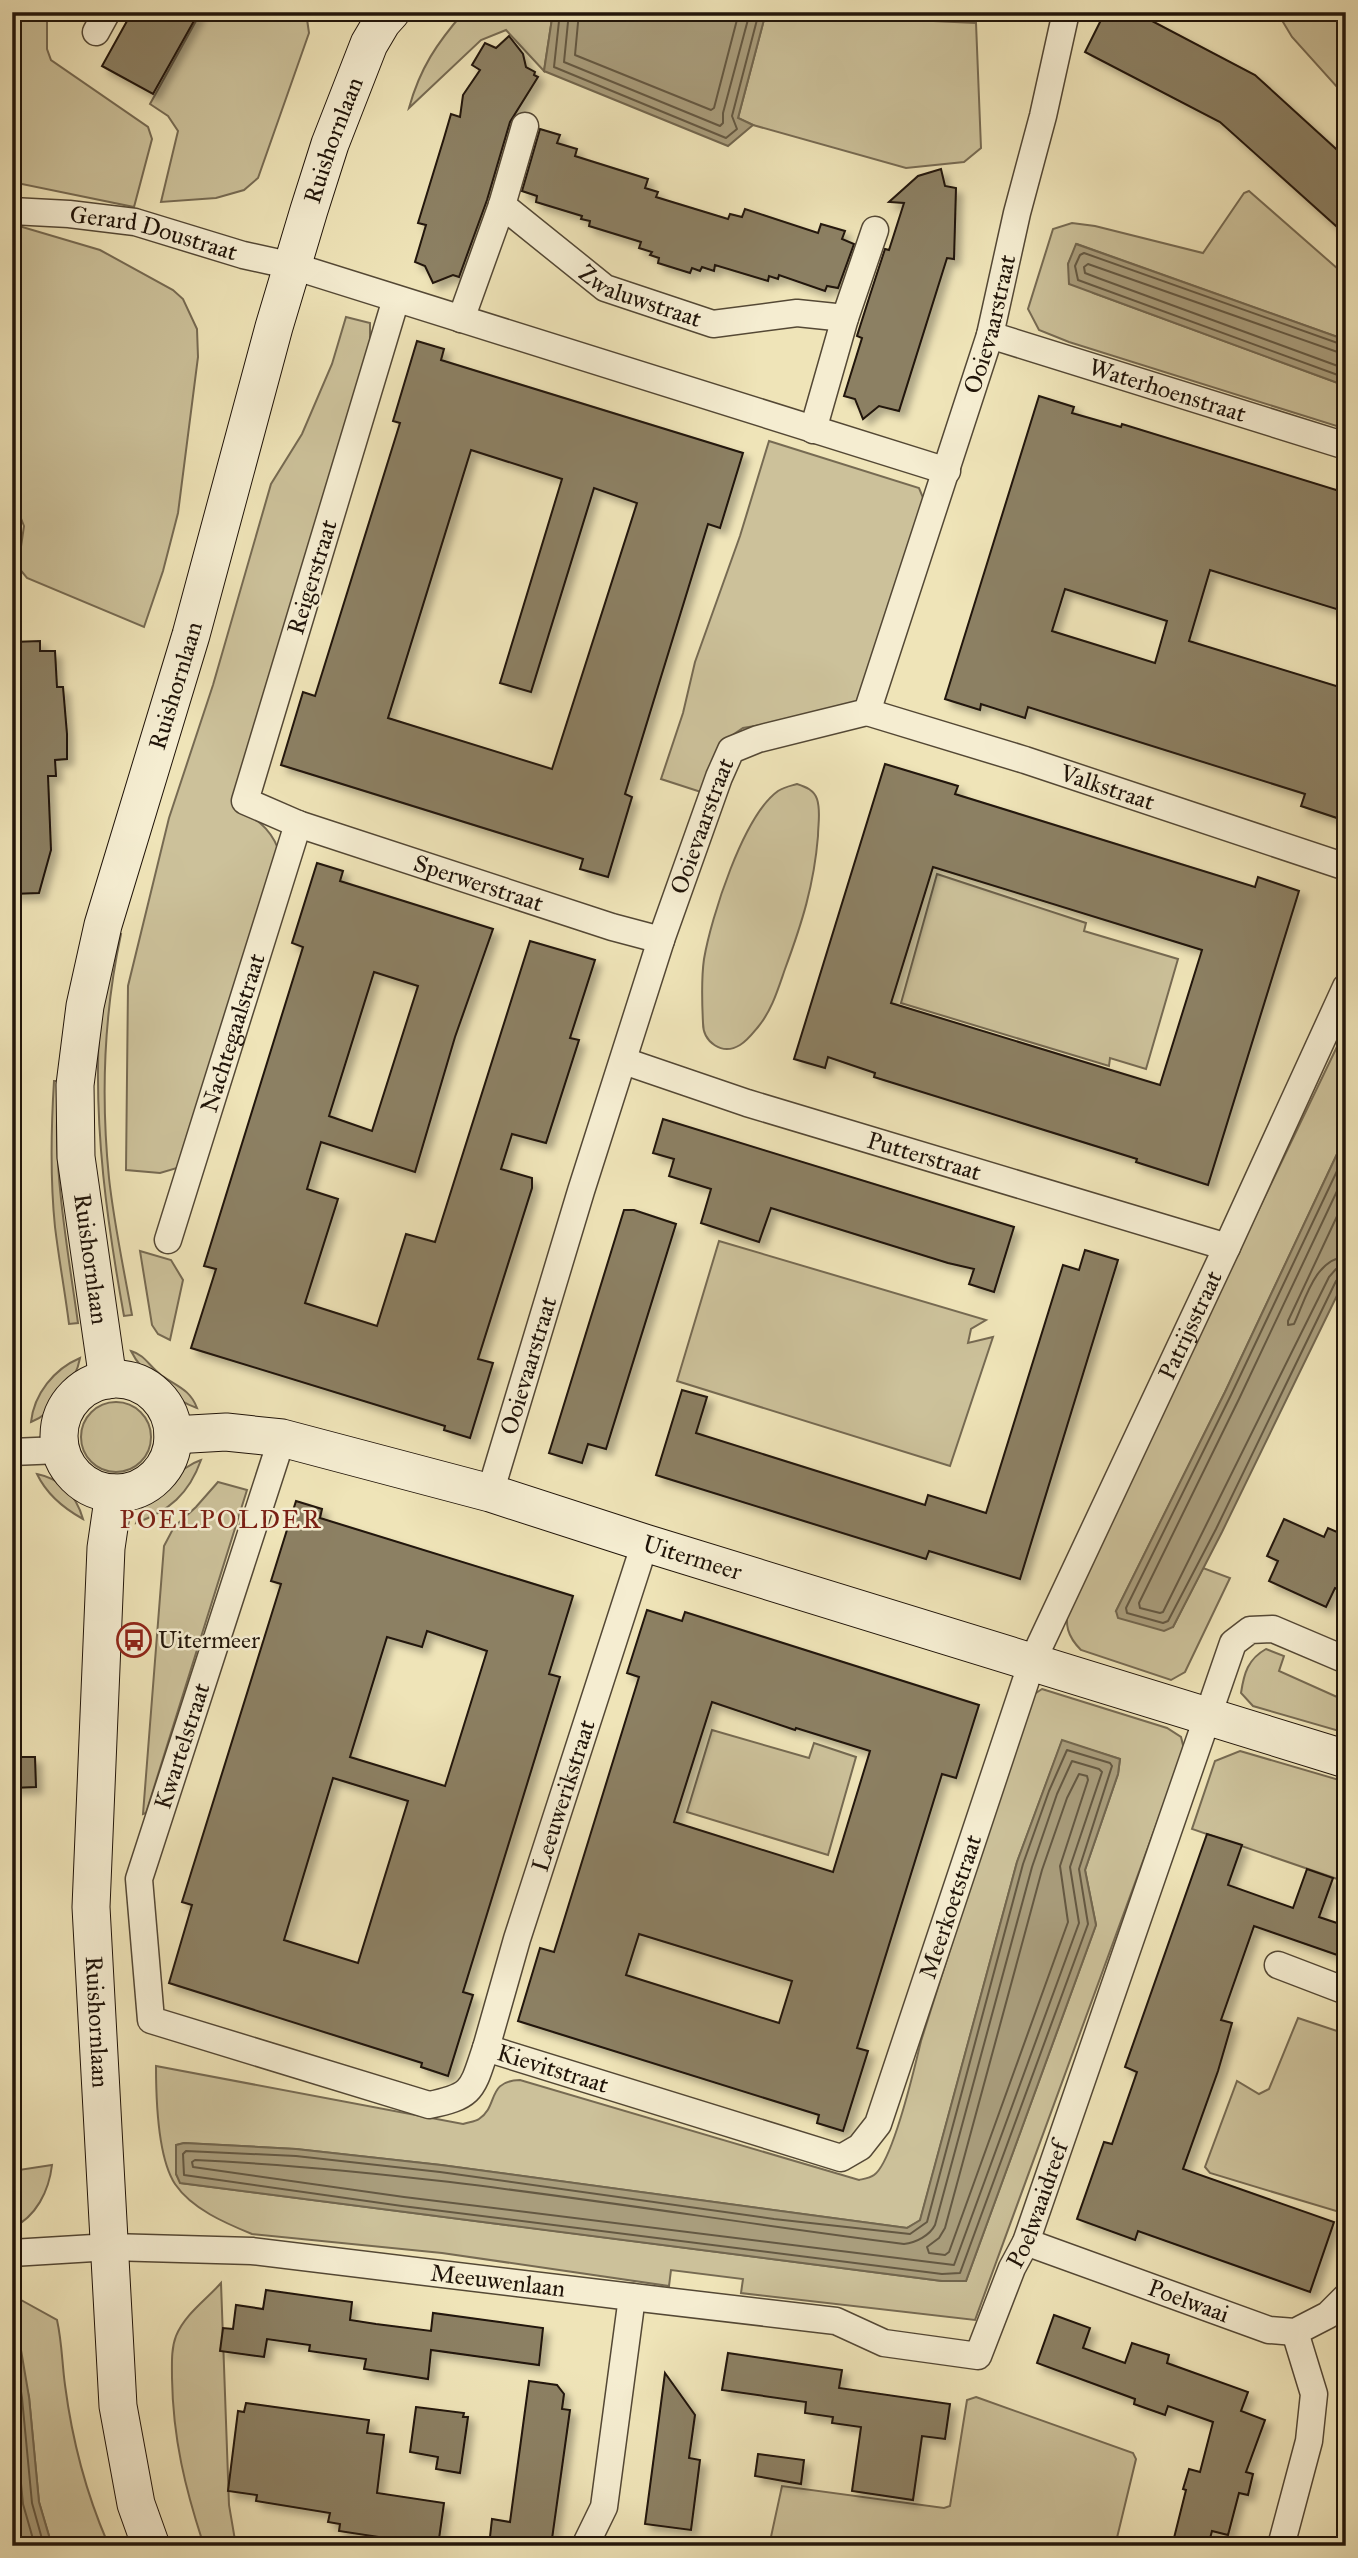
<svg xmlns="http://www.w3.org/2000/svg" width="1358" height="2558" viewBox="0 0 1358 2558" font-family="'IM FELL Great Primer',serif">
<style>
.green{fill:#ccc19a;stroke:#766a52;stroke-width:2;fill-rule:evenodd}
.water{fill:#a99d7c;stroke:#72664e;stroke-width:2}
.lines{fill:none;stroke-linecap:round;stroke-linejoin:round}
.shore{stroke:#645842;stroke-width:2}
.building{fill:#8c8064;stroke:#201409;stroke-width:2;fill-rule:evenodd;filter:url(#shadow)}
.street-casing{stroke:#544835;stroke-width:29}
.secondary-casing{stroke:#201409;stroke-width:39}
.street{stroke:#f5edd1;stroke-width:26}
.secondary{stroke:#f5edd1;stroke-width:37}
.labels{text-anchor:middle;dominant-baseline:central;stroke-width:5;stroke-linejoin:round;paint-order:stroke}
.street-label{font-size:24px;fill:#201409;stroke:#f5edd1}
.poi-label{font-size:24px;fill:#201409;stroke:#f5edd1;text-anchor:start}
.neighbourhood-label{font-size:26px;letter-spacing:2px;fill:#7a1f14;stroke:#f5edd1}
</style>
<defs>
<filter id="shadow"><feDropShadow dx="6" dy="6" stdDeviation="3.5" flood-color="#0004"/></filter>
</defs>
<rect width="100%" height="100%" fill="#efe4b8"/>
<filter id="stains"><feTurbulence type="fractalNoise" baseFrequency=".00286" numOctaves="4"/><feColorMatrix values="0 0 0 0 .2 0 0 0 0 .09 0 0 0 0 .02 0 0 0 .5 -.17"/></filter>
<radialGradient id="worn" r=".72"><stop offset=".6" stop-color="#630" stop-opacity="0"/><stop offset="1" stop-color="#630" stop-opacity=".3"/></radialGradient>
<g class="green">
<path d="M12,12H47V49L51,60L148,127L152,139L134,207L12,182Z"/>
<path d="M201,12H306L309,33L258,178L244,190L216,198L161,202L178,131L168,116L150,104Z"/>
<path d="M464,12H553L544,71L506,30L481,40L409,108C420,68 437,43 464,12Z"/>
<path d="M766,12H913V20L976,23L981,148L964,162L906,168L753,125L738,118Z"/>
<path d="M1277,12H1346V97L1292,37Z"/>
<path d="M1249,191L1346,276V340L1077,244L1068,264L1093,293L1346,386V429L1069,342L1039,330L1028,309L1053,229L1072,223L1095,226L1203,253L1244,193Z"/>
<path d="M12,226H19L100,250L173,290L183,299L197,329L198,357L178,513L163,571L144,627L27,578L18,567L24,526L12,496Z"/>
<path d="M346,317L370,323V347L241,808C260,822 275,833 280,856L177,1168L160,1173L126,1170L128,986L169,818L213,685L271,484L302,434L332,364Z"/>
<path d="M769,441L919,488L924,500L860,699L850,710L743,728L724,741L704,793L661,779L683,713L695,662L740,536Z"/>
<path d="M797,784C806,787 814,790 817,799C821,811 818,824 818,836C814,885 802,923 785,969C778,989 772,1010 758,1027C753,1033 747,1041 740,1045C722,1056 703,1042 703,1023C702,1003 701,980 704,959C711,918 743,816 778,791C784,787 790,786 797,784Z"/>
<path d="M937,874L1086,923L1084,931L1178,959L1146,1069L1110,1058L1109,1066L901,1003Z"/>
<path d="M114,932L121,934C104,1013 101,1098 109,1178C114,1224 124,1270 132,1315L124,1316C107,1222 94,1129 99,1033C101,1000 109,966 114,932Z"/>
<path d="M1346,1028V1135L1225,1392L1116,1611L1173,1627L1203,1568L1230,1578L1185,1672L1171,1680L1081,1650C1067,1636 1065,1625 1068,1606Z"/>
<path d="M54,1081H59C51,1162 67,1244 78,1323L69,1324C65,1292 59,1260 55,1227C50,1178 51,1129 54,1081Z"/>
<path d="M719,1241L986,1320L971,1329L968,1343L993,1337L950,1466L677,1381Z"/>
<path d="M140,1251L171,1260L183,1280L170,1340L158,1334L152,1325Z"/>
<path d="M131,1351C145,1355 149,1366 161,1375C176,1386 190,1389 197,1408C175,1401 141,1372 131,1351Z"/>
<path d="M80,1358C76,1381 53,1414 31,1422C34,1394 54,1369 80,1358Z"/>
<circle cx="116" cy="1437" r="35"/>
<path d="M201,1460C189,1494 169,1511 136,1523C140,1505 151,1499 164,1488C177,1477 183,1466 201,1460Z"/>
<path d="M37,1474C62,1479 76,1495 83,1519C63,1508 47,1495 37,1474Z"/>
<path d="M218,1482L247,1490L146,1813L143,1814L164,1546L174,1527L196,1507Z"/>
<path d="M1266,1649L1284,1656L1279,1671L1346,1701V1733L1253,1706L1241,1693C1244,1673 1248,1659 1266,1649Z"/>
<path d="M1042,1689L1167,1728L1181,1737L1184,1749L975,2320L741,2293L743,2279L671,2270L669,2286L442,2253L252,2234C225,2223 192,2209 175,2184C158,2158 156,2097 156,2066L463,2124C468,2122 475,2122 479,2119C499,2106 486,2081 520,2080L859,2180C863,2179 870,2178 874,2175C893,2162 915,2066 921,2041L1030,1697ZM1062,1741L1120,1759L1118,1774L1085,1870L1096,1925L966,2281H942L181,2183L176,2174V2145L184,2143L296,2149L441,2165L907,2228L920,2221L1017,1862Z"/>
<path d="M712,1730L809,1758L814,1743L856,1757L828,1855L687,1812Z"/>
<path d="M1240,1751L1346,1782V1882L1192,1829L1215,1761Z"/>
<path d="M1298,2018L1346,2034V2214L1210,2173L1205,2167L1237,2081L1259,2094L1269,2089Z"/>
<path d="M52,2165C49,2191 36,2217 12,2228V2171Z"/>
<path d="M221,2283L229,2505L236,2546H204C185,2488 173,2439 172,2378C172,2364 171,2349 176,2336C185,2314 206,2300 221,2283Z"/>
<path d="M12,2295L57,2320C62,2342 62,2363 65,2385C72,2439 87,2496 109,2546H52L39,2502L29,2397L16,2345H12Z"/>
<path d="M976,2397L1133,2453L1136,2459L1115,2546H870L862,2544L861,2546H769L782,2486L944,2508L950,2506L967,2400Z"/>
</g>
<g class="water">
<path d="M553,12H766L738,118L753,125L728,146L544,71Z"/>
<path d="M1076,244L1346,340V386L1069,284L1068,264Z"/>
<path d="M1346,1135V1277L1222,1532L1173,1627L1164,1631L1118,1618L1116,1611L1225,1392Z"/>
<path d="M1062,1740L1120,1759L1118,1774L1085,1870L1096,1925L966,2281H942L180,2183L176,2174V2145L184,2143L296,2149L441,2165L907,2228L920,2220L1017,1862Z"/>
<path d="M12,2345H16L21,2350L29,2397L39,2502L52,2546H12Z"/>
</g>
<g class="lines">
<g class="shore">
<path d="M560,12L554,67L726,138L737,129L732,116L759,12"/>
<path d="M569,12L564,62L720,126L723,123V113L750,12"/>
<path d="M579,12L575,55L711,110L714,108L739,12"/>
<path d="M1346,346L1084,253L1080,255L1075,266L1078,280L1346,378"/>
<path d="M1346,355L1088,264L1084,267L1085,273L1098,278L1346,369"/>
<path d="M1346,1152L1231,1395L1126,1608L1127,1613L1163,1623L1168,1621L1216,1529L1336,1281L1340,1277L1346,1276"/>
<path d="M1346,1172L1239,1399L1139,1603L1140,1608L1160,1613L1163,1612L1329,1277L1336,1269L1346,1268"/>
<path d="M1346,1197L1288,1321V1325L1294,1324C1305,1301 1315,1258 1346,1257"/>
<path d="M1067,1750L1110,1763L1112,1766L1079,1869L1088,1924L960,2273L942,2274L402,2206L184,2175L183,2154L186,2151L296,2156L440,2172L774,2219L910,2234L927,2222L1023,1864L1049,1791Z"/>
<path d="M1072,1761L1099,1769L1102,1772L1070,1867L1079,1923L954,2265L404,2197L193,2167L192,2162L195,2160C433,2171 668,2214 904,2244C916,2243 930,2235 935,2225L1032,1867L1057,1794Z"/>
<path d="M1079,1774L1087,1776L1088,1780L1060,1866L1068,1922L949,2252L945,2255L929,2253L927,2247L939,2238L945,2228L1042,1870L1067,1798Z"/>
<path d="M12,2352L15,2355L22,2398L32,2503L44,2546"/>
<path d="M12,2391L23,2504L35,2546"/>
</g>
</g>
<g class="building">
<path d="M132,12H199L153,94L102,66Z"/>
<path d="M1105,12H1135L1255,75L1346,158V235L1220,122L1085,52Z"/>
<path d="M509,36L523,54L526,67L535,72L534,75L538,77L510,122L487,200L459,277L453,275L433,283L425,266L415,262L426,225L418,223L444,138L451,114L460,117L463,95L480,70L472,65L485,43L496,48Z"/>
<path d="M540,129L560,135L557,143L577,149L575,156L648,179L645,188L658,192L656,197L728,219L730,214L742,217L745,209L818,233L821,224L845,231L842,239L854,244L838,288L827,286L825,291L779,275L778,279L769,276L768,281L715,265L714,271L702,267L700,271L692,268L690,273L658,263L659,258L650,255L652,252L639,248L641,242L589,226L590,221L581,219L582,216L536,202L537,196L522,191Z"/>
<path d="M941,169L945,186L956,188L954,259L947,258L899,411L879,406L863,419L855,399L844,396L862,338L857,336L870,295L885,249L889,250L904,203L889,202L918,176Z"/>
<path d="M417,341L444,349L441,360L743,453L720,528L708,524L625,794L632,797L608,877L580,869L583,859L281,765L303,692L315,696L400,423L393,421ZM471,450L562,479L500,683L531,692L594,488L637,503L552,769L388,718Z"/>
<path d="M1039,396L1074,407L1072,413L1121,427L1122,424L1346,493V612L1210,570L1189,641L1346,689V821L1301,806L1305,794L1028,707L1025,718L981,704L980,710L945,699ZM1065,589L1167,621L1155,663L1052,631Z"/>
<path d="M40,641V651H55L57,687H63L67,734V759L55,760L56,776H48L51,850L39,893L12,894V642Z"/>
<path d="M885,764L958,786L955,794L1255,887L1258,877L1299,891L1208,1185L1136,1162L1137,1159L874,1077L875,1073L828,1057L825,1068L794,1059ZM933,867L1202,950L1160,1085L891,1003Z"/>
<path d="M317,863L343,871L340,881L493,929L455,1037L415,1172L321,1142L307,1189L338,1199L305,1303L377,1326L406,1234L435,1242L530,941L595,960L570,1038L579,1040L546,1143L512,1134L501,1169L532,1178V1188L478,1359L493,1363L470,1438L444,1430L445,1426L191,1348L216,1269L204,1266L303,947L292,943ZM374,972L418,986L372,1131L329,1116Z"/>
<path d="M663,1119L1014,1227L994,1292L969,1284L974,1269L948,1263L771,1208L759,1242L701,1223L711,1189L669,1176L674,1159L653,1153Z"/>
<path d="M624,1210H634L676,1224L606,1449L588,1444L582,1463L549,1453Z"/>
<path d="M1085,1250L1118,1260L1020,1579L929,1551L926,1559L656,1475L682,1390L707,1397L696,1433L925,1505L928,1495L986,1513L1063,1265L1079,1270Z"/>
<path d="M296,1501L322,1509L320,1518L573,1596L549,1674L560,1677L463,1992L473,1995L448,2076L421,2067L422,2063L169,1983L192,1905L182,1902L281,1584L271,1581ZM427,1631L487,1651L445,1786L350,1757L387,1637L422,1647ZM333,1778L408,1801L358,1963L284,1940Z"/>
<path d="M1284,1519L1324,1537L1328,1528L1346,1536V1593L1335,1588L1326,1607L1269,1581L1278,1561L1267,1556Z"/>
<path d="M647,1610L682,1621L685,1612L979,1705L956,1778L942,1774L933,1803L857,2048L868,2051L843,2131L817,2123L819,2115L518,2021L540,1948L554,1952L564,1920L639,1677L627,1673ZM712,1702L795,1730L796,1728L870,1751L833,1872L674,1822ZM639,1934L792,1981L779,2023L626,1975Z"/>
<path d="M12,1757H35L36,1787L12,1788Z"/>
<path d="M1207,1834L1242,1845L1228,1885L1293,1908L1307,1869L1333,1878L1319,1917L1346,1926V1958L1254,1926L1221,2020L1232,2023L1218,2071L1183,2169L1334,2222L1310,2292L1138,2231L1135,2240L1077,2219L1104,2142L1112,2144L1137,2072L1125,2067Z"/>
<path d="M266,2290L352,2302L350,2320L376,2324L431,2331L433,2313L543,2328L539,2365L431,2350L428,2379L364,2369L366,2359L309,2351L310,2345L267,2339L264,2357L220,2351L223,2328L233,2329L236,2305L263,2309Z"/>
<path d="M1054,2315L1090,2328L1083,2348L1125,2363L1132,2343L1169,2355L1167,2363L1248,2392L1241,2411L1265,2420L1246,2472L1253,2474L1248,2495L1239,2493L1228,2535L1212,2531L1208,2546H1172L1186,2490L1183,2489L1189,2469L1200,2472L1213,2422L1168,2406L1165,2415L1134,2404L1135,2399L1037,2363Z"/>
<path d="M728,2353L842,2370L839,2388L950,2404L945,2439L922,2436L913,2500L852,2491L861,2427L832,2423L833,2417L805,2413L806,2402L722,2390Z"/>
<path d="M665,2373L695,2415L689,2458L700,2460L691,2530L645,2524Z"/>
<path d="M529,2381L557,2385L564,2394L562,2409L570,2410L551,2546H489L492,2519L510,2522Z"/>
<path d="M246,2403L369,2420L367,2433L384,2435L377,2493L444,2503L438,2546L339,2531L340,2524L328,2522L330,2513L256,2501L257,2495L228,2491L238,2411L244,2412Z"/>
<path d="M416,2407L464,2413L463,2417H468L460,2473L436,2469L438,2457L410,2452Z"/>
<path d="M758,2454L804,2460L801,2484L755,2476Z"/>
</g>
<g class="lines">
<g class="street-casing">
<g id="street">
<path d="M96,32L107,12"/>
<path id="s1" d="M502,205L605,288L713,324L797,313L845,318"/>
<path id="s2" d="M12,211L69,214L135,222L243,255L293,266L947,471"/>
<path id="s3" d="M396,299L245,801L298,824L612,927L661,940"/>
<path d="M461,319L502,205L525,126"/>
<path id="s4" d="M990,335L1346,446"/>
<path d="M813,430L845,318L875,230"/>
<path id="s5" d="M867,712L1025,760L1346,867"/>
<path id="s6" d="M624,1061L747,1103L1227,1247"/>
<path id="s7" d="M168,1240L298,824"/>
<path id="s8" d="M282,1438L139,1879L151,2020L429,2105C474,2096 472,2089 486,2048L841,2158L860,2147L878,2124L1032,1662L1227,1247L1346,987"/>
<path d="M12,1452L60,1450"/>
<path id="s9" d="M490,1493L581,1191L661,940L719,777L731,750L758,739L867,712L990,335L1017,213L1043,116L1066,12"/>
<path d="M1278,1965L1346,1991"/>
<path id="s10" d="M486,2048L517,1939L645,1543"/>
<path id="s11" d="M1026,2242L1269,2330L1295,2332L1328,2315L1346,2297"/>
<path id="s12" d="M12,2253L110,2247L252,2251L632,2297L604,2507L585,2546"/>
<path id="s13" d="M632,2297L836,2321L884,2343L978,2356L1012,2268L1026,2242L1233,1643L1250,1630L1273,1629L1346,1660"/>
<path d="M1281,2546L1309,2441L1314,2394L1295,2332"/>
</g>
</g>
<g class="secondary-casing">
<g id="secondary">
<circle cx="116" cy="1436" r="57"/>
<path id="s14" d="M108,1380L76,1157L75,1085L85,1006L103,925L191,635L274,327L309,210L330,144L369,44L382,22L391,12"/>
<path id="s15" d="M173,1435L226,1432L282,1438L490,1493L645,1543L1346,1759"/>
<path id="s16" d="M114,1493L106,1548L91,1907L118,2406L136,2504L151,2546"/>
</g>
</g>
<use href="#street" class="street"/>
<use href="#secondary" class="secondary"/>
</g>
<defs>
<g id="bus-ring" transform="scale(1.75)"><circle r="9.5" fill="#f5edd1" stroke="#8f2418" stroke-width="1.5"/><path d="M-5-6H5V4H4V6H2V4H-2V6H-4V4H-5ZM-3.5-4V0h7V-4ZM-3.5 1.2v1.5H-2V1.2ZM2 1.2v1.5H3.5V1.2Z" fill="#8f2418"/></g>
</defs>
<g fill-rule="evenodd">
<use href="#bus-ring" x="134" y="1640"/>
</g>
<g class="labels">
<g class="street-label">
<text stroke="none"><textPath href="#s14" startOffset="1278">Ruishornlaan</textPath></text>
<text stroke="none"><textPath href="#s2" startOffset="144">Gerard Doustraat</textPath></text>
<text stroke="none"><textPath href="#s1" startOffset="168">Zwaluwstraat</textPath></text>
<text stroke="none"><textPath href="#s9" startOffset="1330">Ooievaarstraat</textPath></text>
<text stroke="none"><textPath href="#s4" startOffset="186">Waterhoenstraat</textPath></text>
<text transform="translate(312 577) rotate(-73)">Reigerstraat</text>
<text stroke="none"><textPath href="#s14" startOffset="710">Ruishornlaan</textPath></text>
<text stroke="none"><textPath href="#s5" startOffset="252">Valkstraat</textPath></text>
<text stroke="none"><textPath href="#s9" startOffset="700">Ooievaarstraat</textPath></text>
<text stroke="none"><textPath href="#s3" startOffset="772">Sperwerstraat</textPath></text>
<text stroke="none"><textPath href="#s7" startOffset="217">Nachtegaalstraat</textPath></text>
<text stroke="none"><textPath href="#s6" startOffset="315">Putterstraat</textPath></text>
<text transform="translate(91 1259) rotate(82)">Ruishornlaan</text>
<text stroke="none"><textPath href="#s8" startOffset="2266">Patrijsstraat</textPath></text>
<text stroke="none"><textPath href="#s9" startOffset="133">Ooievaarstraat</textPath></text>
<text stroke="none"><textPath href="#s15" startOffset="537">Uitermeer</textPath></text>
<text transform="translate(182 1746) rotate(-72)">Kwartelstraat</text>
<text stroke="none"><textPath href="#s10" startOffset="264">Leeuwerikstraat</textPath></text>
<text stroke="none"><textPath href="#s8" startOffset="1636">Meerkoetstraat</textPath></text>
<text stroke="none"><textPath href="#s16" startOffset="530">Ruishornlaan</textPath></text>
<text stroke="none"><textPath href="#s8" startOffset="1054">Kievitstraat</textPath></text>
<text stroke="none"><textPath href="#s13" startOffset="516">Poelwaaidreef</textPath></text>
<text stroke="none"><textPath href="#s12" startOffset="488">Meeuwenlaan</textPath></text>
<text stroke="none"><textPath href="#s11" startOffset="173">Poelwaai</textPath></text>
</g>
<g class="poi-label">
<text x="158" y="1640">Uitermeer</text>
</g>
<g class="neighbourhood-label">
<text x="221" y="1519">POELPOLDER</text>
</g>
</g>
<rect width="1358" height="2558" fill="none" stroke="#efe4b8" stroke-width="42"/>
<rect x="14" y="14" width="1330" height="2530" fill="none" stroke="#201409" stroke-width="3.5"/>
<rect x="21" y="21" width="1316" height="2516" fill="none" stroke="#201409" stroke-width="2"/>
<rect width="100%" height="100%" filter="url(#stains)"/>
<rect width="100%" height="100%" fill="url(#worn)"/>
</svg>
